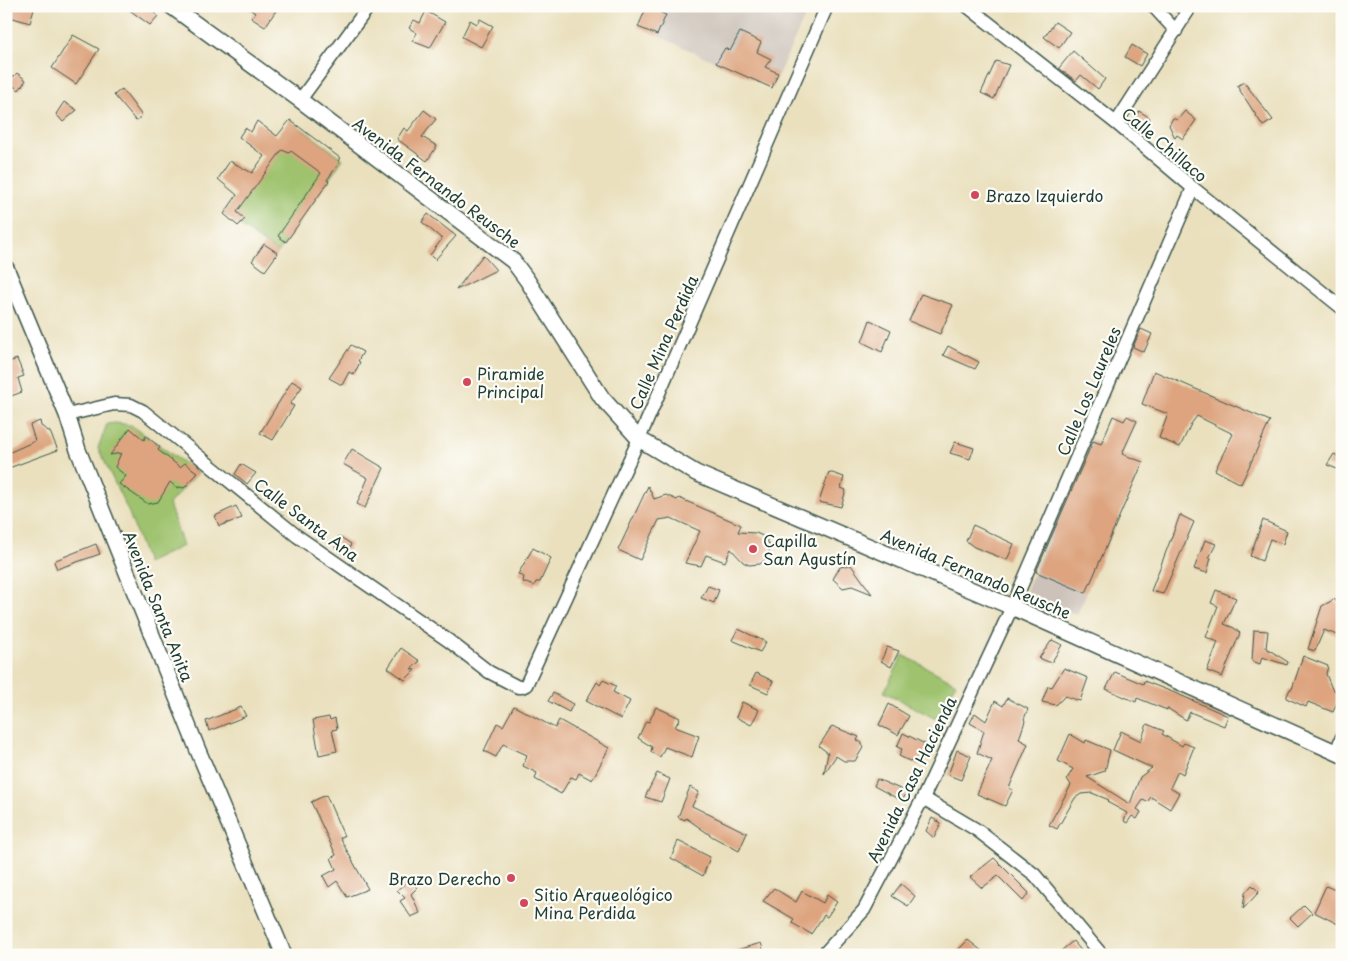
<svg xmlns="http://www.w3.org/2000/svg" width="1348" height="961" viewBox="0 0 1348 961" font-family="'Playpen Sans',sans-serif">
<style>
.industrial{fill:#ccc2b9}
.green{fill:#9ec26d;stroke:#5e8050}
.building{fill:#dda47f}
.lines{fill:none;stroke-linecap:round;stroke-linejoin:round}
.minor-casing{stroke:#3d5549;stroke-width:15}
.tertiary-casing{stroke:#3d5549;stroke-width:18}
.minor{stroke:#fff;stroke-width:12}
.tertiary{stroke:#fff;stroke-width:15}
.poi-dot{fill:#d1495b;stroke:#fdfcf7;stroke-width:2}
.labels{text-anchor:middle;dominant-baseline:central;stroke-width:4.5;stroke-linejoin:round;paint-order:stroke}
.street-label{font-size:16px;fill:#1f3d34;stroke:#fdfcf7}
.poi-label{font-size:16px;fill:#1f3d34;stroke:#fdfcf7;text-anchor:start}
</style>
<rect width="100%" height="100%" fill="#fdfcf7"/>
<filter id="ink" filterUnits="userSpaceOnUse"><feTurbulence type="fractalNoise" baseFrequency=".02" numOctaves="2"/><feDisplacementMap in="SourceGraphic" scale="10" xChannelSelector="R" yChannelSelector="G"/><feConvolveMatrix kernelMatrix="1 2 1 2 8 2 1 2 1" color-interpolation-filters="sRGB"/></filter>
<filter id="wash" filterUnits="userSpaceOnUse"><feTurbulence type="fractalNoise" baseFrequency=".0096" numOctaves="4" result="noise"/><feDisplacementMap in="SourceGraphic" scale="20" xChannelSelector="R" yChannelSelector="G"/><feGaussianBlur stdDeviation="1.12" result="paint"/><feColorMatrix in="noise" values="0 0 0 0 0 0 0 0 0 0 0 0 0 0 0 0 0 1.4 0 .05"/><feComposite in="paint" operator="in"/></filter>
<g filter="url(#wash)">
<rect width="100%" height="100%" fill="#eae0be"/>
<g class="industrial">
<path d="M661,6H810L772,88L650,32Z"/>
<path d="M1090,439L1143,462L1077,615L1026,591Z"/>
</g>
<g class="green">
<path d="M290,120L343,159L278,253L224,214Z"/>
<path d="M116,423L131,425L198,473L169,504L183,546L147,563L129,513L98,448L107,424Z"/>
<path d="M903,655L956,683L936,719L884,692Z"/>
</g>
<g id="blocks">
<g class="building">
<path d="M6,6H35L30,23L6,16Z"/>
<path d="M124,6H145L158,16L150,25Z"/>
<path d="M246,6H279L265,27L251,18L255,13Z"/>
<path d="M647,6H661L659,12L666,15L657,35L638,27Z"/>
<path d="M426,11L445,22L430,48L412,41L417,33L409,28L414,20L420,23Z"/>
<path d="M480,19L493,26L481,47L462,37L470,20L477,24Z"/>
<path d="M1055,22L1070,32L1059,48L1044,37Z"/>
<path d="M740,32L761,42L757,52L771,59L765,67L778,73L772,88L716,63L725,48L730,51Z"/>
<path d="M73,35L99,49L76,84L52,68Z"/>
<path d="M1132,45L1147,54L1140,66L1125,57Z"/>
<path d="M1073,51L1105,79L1098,89L1081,75L1076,81L1059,68Z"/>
<path d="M996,61L1009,65L994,99L981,93Z"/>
<path d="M17,73L26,80L19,90L8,82Z"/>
<path d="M1244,82L1273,120L1263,126L1237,86Z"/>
<path d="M122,89L142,116L136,121L114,95Z"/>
<path d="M64,102L77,110L63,122L56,114Z"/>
<path d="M424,110L436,119L422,137L437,146L427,161L397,139L404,128L408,131Z"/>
<path d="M1139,111L1150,118L1144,128L1134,120Z"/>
<path d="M1185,111L1196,120L1183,139L1177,135L1175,138L1169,125L1173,118L1177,120Z"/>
<path d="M290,120L340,158L338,161L340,162L327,180L329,181L286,242L278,236L321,173L291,151L289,153L282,150L237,212L245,219L238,226L224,214L237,195L218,179L230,161L252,173L264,156L239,137L245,128L251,132L257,121L277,136Z"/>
<path d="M428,214L456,236L435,260L430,255L442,239L422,222Z"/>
<path d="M264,244L278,253L265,271L252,261Z"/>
<path d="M483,255L496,270L456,290Z"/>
<path d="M921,294L953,305L940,334L909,321Z"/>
<path d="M870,320L891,330L882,352L862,342Z"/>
<path d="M1141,329L1152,334L1144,352L1133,347Z"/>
<path d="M351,345L363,352L358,361L360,362L354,375L349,372L342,385L329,378Z"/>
<path d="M948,346L979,362L975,369L943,355Z"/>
<path d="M17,359L24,376L18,378L22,392L6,398V363Z"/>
<path d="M1154,371L1270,421L1241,484L1215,470L1233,434L1197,416L1191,424L1180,447L1159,438L1168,414L1142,404Z"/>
<path d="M292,381L302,387L290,404L294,406L273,440L260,433Z"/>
<path d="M1113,416L1124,421L1127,416L1137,421L1122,454L1143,462L1086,593L1036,572L1093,441L1101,444Z"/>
<path d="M40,421L41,426L50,432L58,450L6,469V454L35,441L30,425Z"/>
<path d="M130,428L144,440L146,436L160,447L158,450L180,467L185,463L198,473L184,488L180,487L177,488L170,482L158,502L148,504L119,484L126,476L115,467L121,453L110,455Z"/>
<path d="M955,442L974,448L970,459L950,453Z"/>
<path d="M352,449L384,468L365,508L357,504L368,478L343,464Z"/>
<path d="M1334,454L1342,458V471L1327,465Z"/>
<path d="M241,464L256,473L247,484L235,474Z"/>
<path d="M829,472L844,477L841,488L846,490L841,507L819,502Z"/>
<path d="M648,486L654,499L666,495L677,500L679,498L741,525L738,532L756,533L765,537L770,546L768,557L760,564L749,565L743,562L731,549L725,562L706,555L701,566L685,563L700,531L671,518L659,520L640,560L618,550Z"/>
<path d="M236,506L242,518L219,526L215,516Z"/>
<path d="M1180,515L1194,522L1163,594L1151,591Z"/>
<path d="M1263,520L1287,531L1283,544L1270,539L1262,561L1250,556Z"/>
<path d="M973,525L1014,544L1007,560L974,547L966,541Z"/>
<path d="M339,536L351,544L346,556L335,548Z"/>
<path d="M1205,540L1216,544L1209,558H1211L1207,573L1194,569Z"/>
<path d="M96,544L100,554L57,569L54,562L56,560Z"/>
<path d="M533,548L551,558L540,582H536L534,586L523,582L524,577L518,574Z"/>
<path d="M851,565L872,594L852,586L843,588L833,579L840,567Z"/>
<path d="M708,586L719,590L714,603L701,598Z"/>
<path d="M1216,590L1236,598L1224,624L1234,628L1240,633L1222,677L1207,671L1218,642L1206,637L1218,606L1211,603Z"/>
<path d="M1335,599L1337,603L1342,601V637L1324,630L1315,651L1308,649L1322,606Z"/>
<path d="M738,629L766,642L760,652L732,640Z"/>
<path d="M1254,630L1268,631L1266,648L1288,662L1287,665L1262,657L1260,664L1252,661Z"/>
<path d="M1052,640L1062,645L1051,663L1039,658Z"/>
<path d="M887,647L899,651L891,667L881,661Z"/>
<path d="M401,648L420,661L411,669L415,670L405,680L388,668Z"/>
<path d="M1303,656L1328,666L1326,674L1332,689L1341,693L1333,712L1308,702L1306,707L1286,698L1290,689H1292Z"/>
<path d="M1064,668L1088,678L1080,701L1065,696L1056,705L1042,702L1048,686L1052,687Z"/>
<path d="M1115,672L1143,684L1144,681L1180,695L1228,716L1224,726L1190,712L1186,720L1167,708V710L1137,698L1136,702L1106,689Z"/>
<path d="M756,673L773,681L768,693L750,685Z"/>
<path d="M603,680L616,686L613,692L630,701L621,719L586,701L597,682L600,685Z"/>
<path d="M553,693L573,704L569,712L548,701Z"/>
<path d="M1007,698L1028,709L1024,719L1025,721L1019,739L1028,744L1009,788L1013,790L1005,806L977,794L992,760L977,753L984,731L970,723L975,713L986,721L995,701L1003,706Z"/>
<path d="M742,702L759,710L751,725L736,717Z"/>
<path d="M889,704L909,716L898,735L879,725Z"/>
<path d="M514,706L555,728L559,720L609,748L592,780L579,773L576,779L571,777L561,794L535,779L537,773L523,766L527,755L503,744L496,757L484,751L497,723L503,726Z"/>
<path d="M241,707L246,716L209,731L206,721Z"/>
<path d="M656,707L680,718L675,727L699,736L692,757L665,747L660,757L651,752L652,747L638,738L646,721L649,722Z"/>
<path d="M329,717L330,720L335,718L337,729L332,730L337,751L319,755L313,720Z"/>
<path d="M1147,724L1164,731L1162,734L1182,746L1184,743L1194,747L1183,774L1178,771L1170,788L1179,793L1170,809L1151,797L1147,802L1143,800L1137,809L1141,812L1137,819L1132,816L1127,823L1124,821L1127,813L1107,802L1109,800L1092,793L1081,794L1075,798L1057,829L1049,825L1071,785L1067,779L1073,769L1058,761L1070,734L1085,743L1086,740L1110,750L1105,771L1087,777L1130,804L1140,777L1152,768L1113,750L1121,731L1141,741Z"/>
<path d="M832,726L859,737L857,740L862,743V745L864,746L855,761H844L836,756L824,774L828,753L819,746Z"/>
<path d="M903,733L929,746L918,765L899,756L902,749L897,747Z"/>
<path d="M957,750L971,756L961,780L948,775Z"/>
<path d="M657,773L670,779L661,802L645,797Z"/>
<path d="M877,779L907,792L902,801L874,786Z"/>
<path d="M690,787L699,792L692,806L747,833L739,851L713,837L686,818L685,820L678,817Z"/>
<path d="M326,795L344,836L340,838L368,889L347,897L337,881L329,887L323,876L336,869L331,858L336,855L311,802Z"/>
<path d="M932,818L941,823L934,838L926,831Z"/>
<path d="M678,841L710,857L703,876L671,858Z"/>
<path d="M994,858L1029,893L1023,901L998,876L982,888L970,877Z"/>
<path d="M409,880L417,888L411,894L420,913L411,917L400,901L405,898L397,890Z"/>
<path d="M901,884L915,896L908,906L892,896Z"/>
<path d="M1252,885L1259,892L1243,909L1245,893Z"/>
<path d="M1326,886L1342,893V926L1314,912Z"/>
<path d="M774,888L796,902L802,891L823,903L827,895L837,902L827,917L824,915L811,934L792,923L794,919L763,901Z"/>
<path d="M1304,905L1312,913L1298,926L1290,918Z"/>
<path d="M968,940L987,955H953Z"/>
<path d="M1073,941L1085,955H1056Z"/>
<path d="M761,943L765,955H730V952Z"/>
</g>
</g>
</g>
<g filter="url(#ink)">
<use href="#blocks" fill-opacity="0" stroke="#3d5549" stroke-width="1"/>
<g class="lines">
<g class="minor-casing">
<g id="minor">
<path d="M967,6L1116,123L1193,188L1342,308"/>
<path d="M1153,6L1176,31"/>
<path d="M300,100L369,6"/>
<path d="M1116,123L1188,11L1180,6"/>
<path d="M67,415L114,404L131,405L143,411L297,536L449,641L489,672L518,687H522L526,685L639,439L827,6"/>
<path d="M1336,752L1342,737"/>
<path d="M923,798L977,830L1035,875L1102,955"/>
<path d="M823,955L864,910L923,798L1012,607L1193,188"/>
</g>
</g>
<g class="tertiary-casing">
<g id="tertiary">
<path d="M171,6L300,100L513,261L527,280L602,398L639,439L696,473L1012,607L1342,755"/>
<path d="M6,268L67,415L78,450L197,748L284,955"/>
</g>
</g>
<use href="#minor" class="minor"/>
<use href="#tertiary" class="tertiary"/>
</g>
</g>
<g class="poi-dot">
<circle cx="975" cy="195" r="5"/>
<circle cx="467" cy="382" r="5"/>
<circle cx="753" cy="549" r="5"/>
<circle cx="511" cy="878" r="5"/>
<circle cx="524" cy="903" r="5"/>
</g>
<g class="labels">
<g class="street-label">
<text transform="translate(1165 144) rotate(40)">Calle Chillaco</text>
<text transform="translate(437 182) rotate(37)">Avenida Fernando Reusche</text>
<text transform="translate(663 342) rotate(-66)">Calle Mina Perdida</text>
<text transform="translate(1088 391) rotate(-67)">Calle Los Laureles</text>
<text transform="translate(307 519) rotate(37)">Calle Santa Ana</text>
<text transform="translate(976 573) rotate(23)">Avenida Fernando Reusche</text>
<text transform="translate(159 606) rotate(68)">Avenida Santa Anita</text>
<text transform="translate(911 779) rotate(-64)">Avenida Casa Hacienda</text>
</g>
<g class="poi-label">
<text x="985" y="195">Brazo Izquierdo</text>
<text x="477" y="373">Piramide<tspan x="477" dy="18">Principal</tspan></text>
<text x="763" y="540">Capilla<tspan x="763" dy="18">San Agustín</tspan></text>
<text x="501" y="878" text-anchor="end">Brazo Derecho</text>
<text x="534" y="894">Sitio Arqueológico<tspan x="534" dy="18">Mina Perdida</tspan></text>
</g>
</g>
<rect width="1348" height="961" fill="none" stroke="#fdfcf7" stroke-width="25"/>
</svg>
